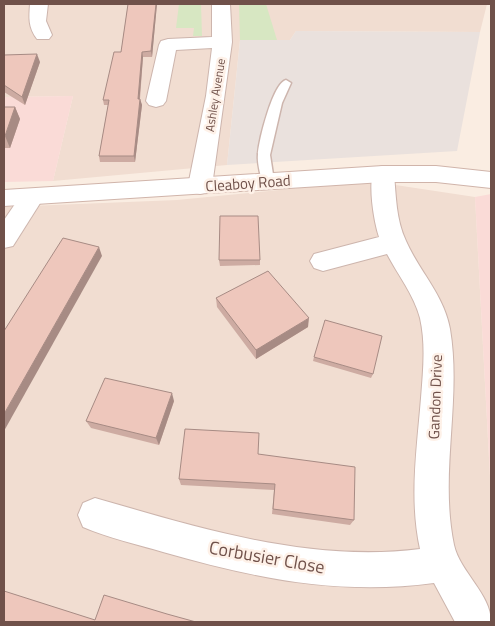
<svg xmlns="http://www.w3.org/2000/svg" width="495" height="626" viewBox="0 0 495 626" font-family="'Titillium Web',sans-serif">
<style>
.residential{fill:#f1ddd1}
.commercial{fill:#fadbd7}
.industrial{fill:#eae1dd}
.green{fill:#d7e7c2}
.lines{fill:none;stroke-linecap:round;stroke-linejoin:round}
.lane-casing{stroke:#cdb5ad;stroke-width:3}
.street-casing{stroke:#cdb5ad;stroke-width:2}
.secondary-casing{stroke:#d0b4aa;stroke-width:2}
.lane{fill:#fff;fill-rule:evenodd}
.street{fill:#fff;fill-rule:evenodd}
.secondary{fill:#fff;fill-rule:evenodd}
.wall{fill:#cdaba2}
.shaded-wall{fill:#a78b84}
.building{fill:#eec7bc;stroke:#a78b84}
.labels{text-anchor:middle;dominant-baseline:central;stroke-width:5;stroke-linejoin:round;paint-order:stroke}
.far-street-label{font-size:12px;fill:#70514a;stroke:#fef1e8}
.street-label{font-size:15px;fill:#70514a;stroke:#fef1e8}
.near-street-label{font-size:18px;fill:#70514a;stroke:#fef1e8}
</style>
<rect width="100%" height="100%" fill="#faede2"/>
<g class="residential">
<path d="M4,4H487L480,32L296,31L290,40H240L227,165L53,181L73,96L4,97Z"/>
<path d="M369,181L475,197L491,495V622H4V207L177,200Z"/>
</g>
<g class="commercial">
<path d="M73,96L53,181L4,182V97Z"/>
<path d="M491,194V495L475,197Z"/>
</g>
<path class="industrial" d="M296,31L480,32L457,151L227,165L240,40H290Z"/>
<g class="green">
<path d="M179,4H201L202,36H193L194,28H176Z"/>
<path d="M239,4H266L277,40H240Z"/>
</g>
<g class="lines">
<g class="lane-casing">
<path id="lane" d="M286,80L291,83L282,103L270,155L274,181L268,185L262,181C260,173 257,162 258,154C259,140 273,83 286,80Z"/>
</g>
<g class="street-casing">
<g id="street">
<path d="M30,4H48L46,21L52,35L49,39H37C28,27 29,18 30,4Z"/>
<path d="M212,4H230L232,42L212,186L208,192L200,194L192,192L188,186L206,96L212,48L176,50L166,101L163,105L156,107L149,105L146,101L159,45L161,41L168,39L212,37Z"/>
<path d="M383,166L391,168L394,174C396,196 396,220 406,241C419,271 444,295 450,329C462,400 439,473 454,545C460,572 491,594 491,622H455L434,583C339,596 254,578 163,552C136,544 109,538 83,527L78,515L83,503L95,498C200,528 309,563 420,549C409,499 417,448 421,398C423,372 426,344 420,318C414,295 398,275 387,254L323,271L314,268L310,261L314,254L379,237C374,222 367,182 375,168Z"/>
<path d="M32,189L40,191L44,197L13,246L4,248V220L24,191Z"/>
</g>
</g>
<g class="secondary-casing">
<path id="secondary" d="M383,166H436L491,172V188L436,182H383L4,206V190Z"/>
</g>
<use href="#lane" class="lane"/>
<use href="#street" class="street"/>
<use href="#secondary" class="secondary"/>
</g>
<g class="wall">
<path d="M128,4H157L152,57H143L140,99L142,105L135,162H100L99,156L108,105H104L103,100L121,52Z"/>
<path d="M4,55L40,62L25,105L4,92Z"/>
<path d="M4,107H15L20,119L10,148H4Z"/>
<path d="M219,260H260V265L220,266Z"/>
<path d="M216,298L308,327L256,359L217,307Z"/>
<path d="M314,357L373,374L371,378L313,361Z"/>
<path d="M174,401L159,445L91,428L86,421Z"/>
<path d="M258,454L354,520L350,525L272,514L274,490L181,485L179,479Z"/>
</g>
<g class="shaded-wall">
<path d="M156,4H157L152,57L151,51Z"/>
<path d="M142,52L143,57L139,105L138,99Z"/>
<path d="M37,54L40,62L25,105L22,97Z"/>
<path d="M140,99L142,105L135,162L134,156Z"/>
<path d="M15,107L20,119L10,148L5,136Z"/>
<path d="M99,247L102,256L4,431V414Z"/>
<path d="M309,318L308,327L256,359V350Z"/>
<path d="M172,393L174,401L159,445L156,438Z"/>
</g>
<g class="building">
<path d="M128,4H156L151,51L142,52L138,99H140L134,156H99L109,100H103L114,52H121Z"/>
<path d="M37,54L22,97L4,85V55Z"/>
<path d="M4,107H15L5,136H4Z"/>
<path d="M220,216H258L260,260H219Z"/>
<path d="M63,238L99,247L4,414V331Z"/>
<path d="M268,271L309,318L256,350L216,298Z"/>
<path d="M325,320L382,336L373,374L314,357Z"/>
<path d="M105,378L172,393L156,438L86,421Z"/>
<path d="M185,429L259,433L258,454L355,467L354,520L273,509L275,484L179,479Z"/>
<path d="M4,591L95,620L104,595L167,614L196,622H4Z"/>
</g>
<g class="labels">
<g class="far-street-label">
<text transform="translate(215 95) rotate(-81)">Ashley Avenue</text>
</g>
<g class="street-label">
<text transform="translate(248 183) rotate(-4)">Cleaboy Road</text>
<text transform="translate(435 397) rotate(-88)">Gandon Drive</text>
</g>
<g class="near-street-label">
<text transform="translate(267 557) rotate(10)">Corbusier Close</text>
</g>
</g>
<rect width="495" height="626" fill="none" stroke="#70514a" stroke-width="10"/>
</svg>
